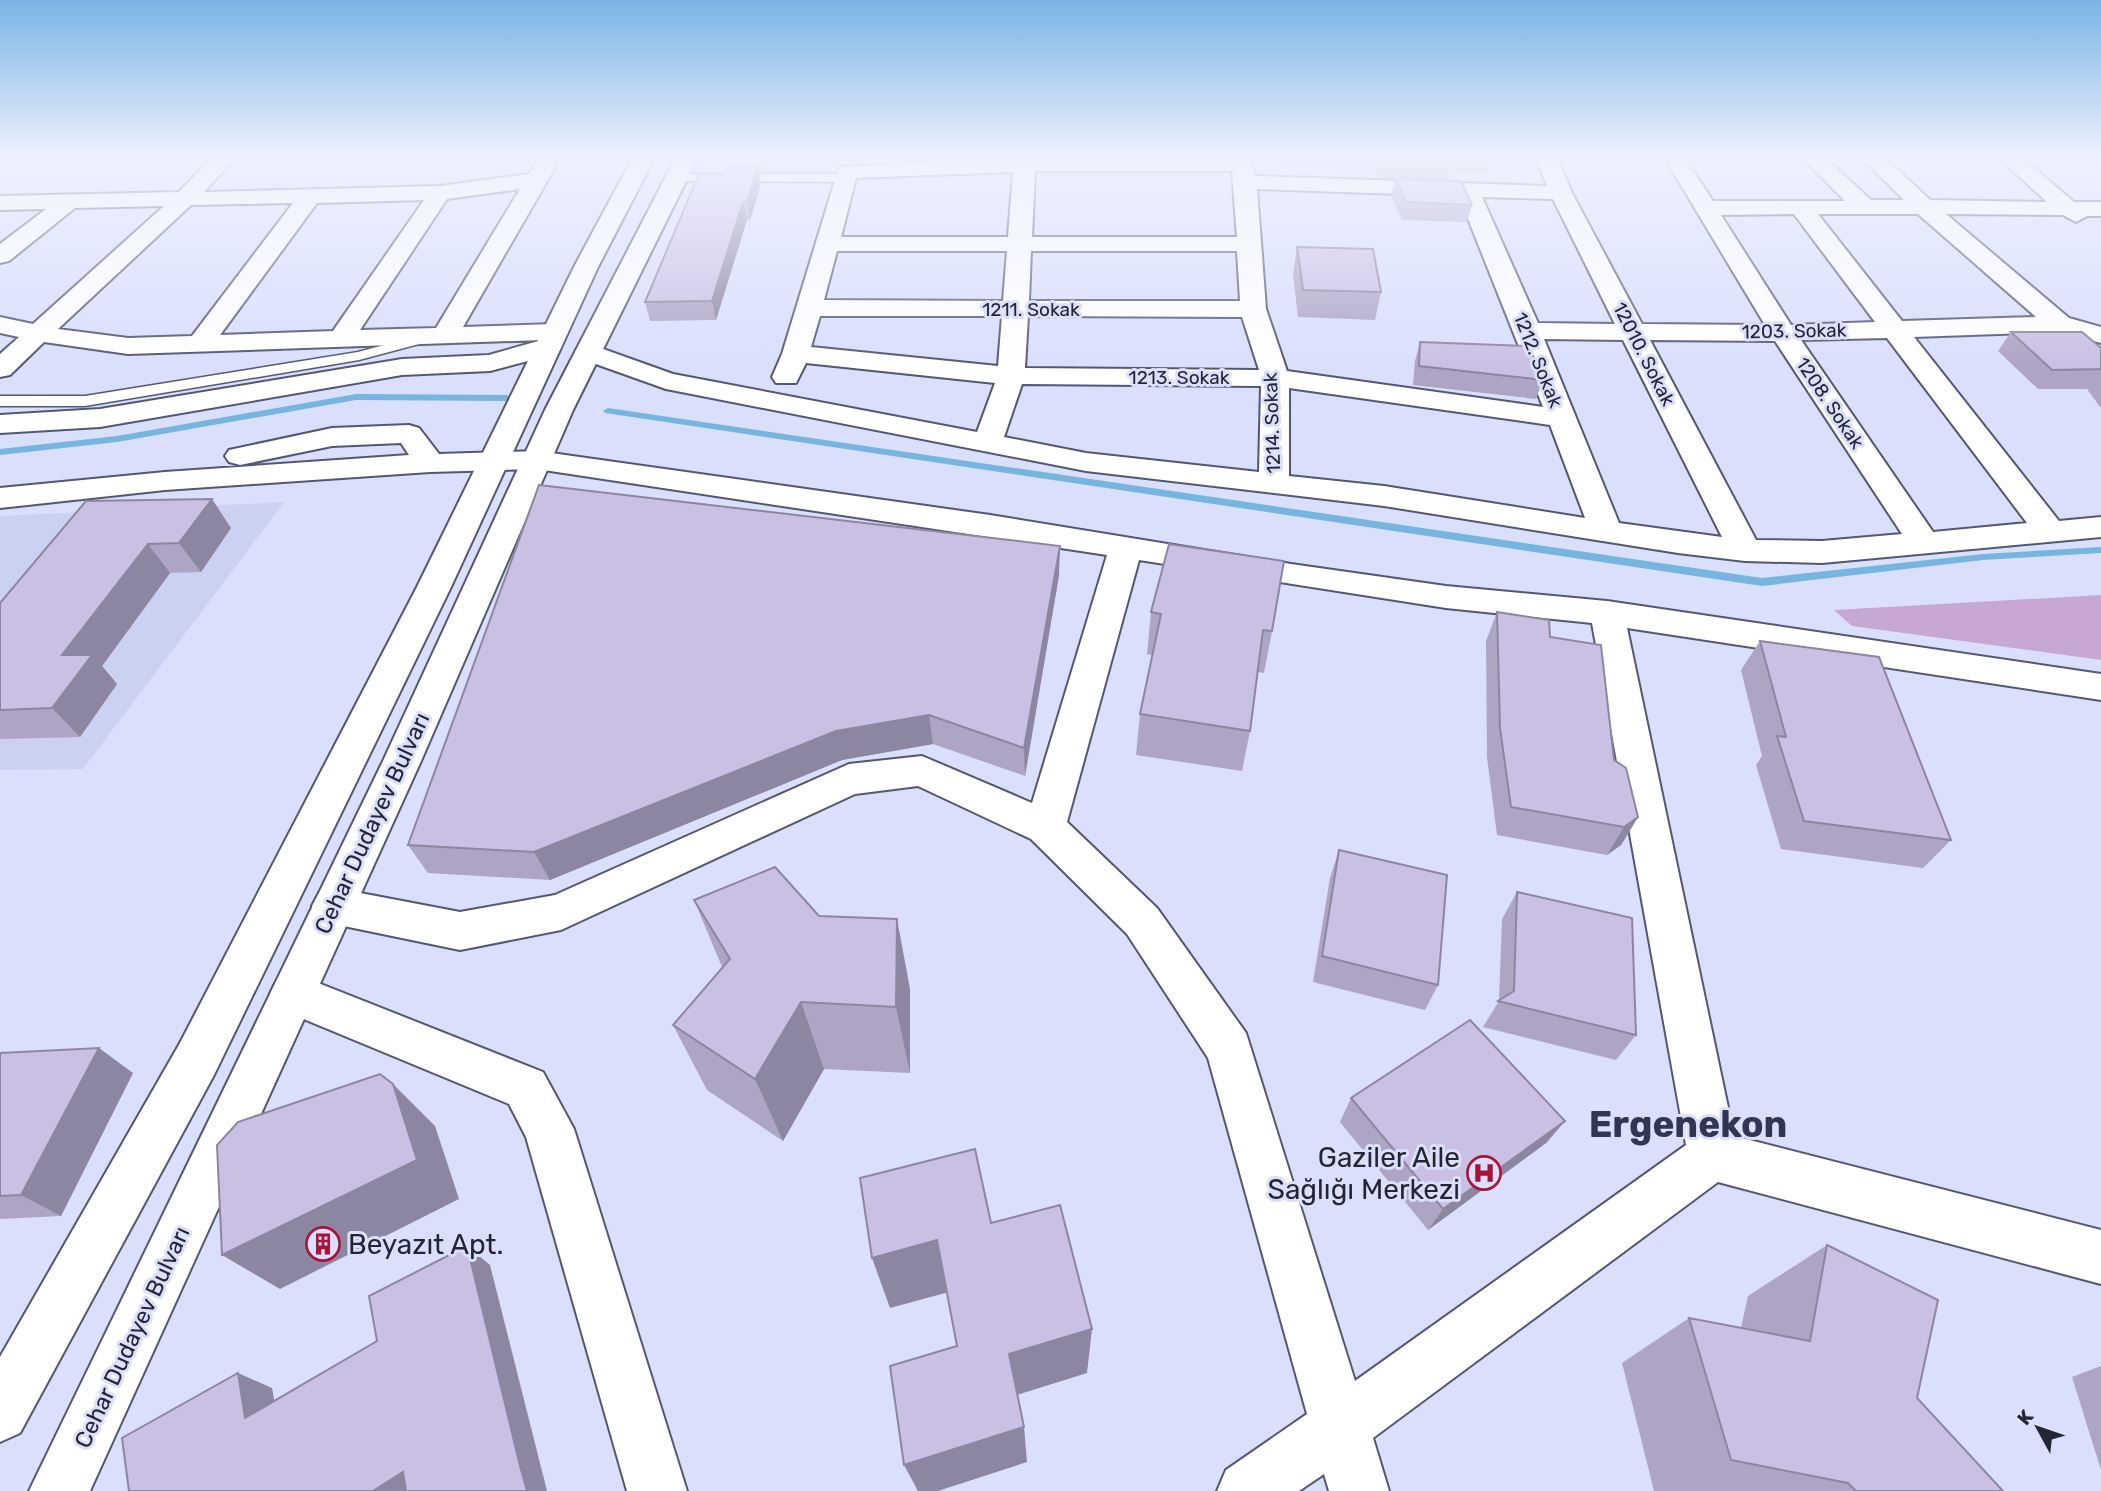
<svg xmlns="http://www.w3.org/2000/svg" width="2101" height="1491" viewBox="0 0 2101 1491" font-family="Rubik,sans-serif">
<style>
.built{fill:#cbd1f2}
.green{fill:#c7a8d3}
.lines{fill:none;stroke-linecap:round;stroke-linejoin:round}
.stream{fill:#75b5e0;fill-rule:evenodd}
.service-casing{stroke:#535776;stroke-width:3}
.minor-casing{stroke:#535776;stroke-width:4}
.tertiary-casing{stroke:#535776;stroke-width:4}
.service{fill:#fff;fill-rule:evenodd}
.minor{fill:#fff;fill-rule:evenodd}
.tertiary{fill:#fff;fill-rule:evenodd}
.wall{fill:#aea5c4}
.shaded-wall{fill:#8d86a0}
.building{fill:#cac0e4;stroke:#8d86a0;stroke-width:2}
.labels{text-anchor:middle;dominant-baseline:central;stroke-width:6;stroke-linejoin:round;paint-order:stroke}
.far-street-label{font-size:19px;fill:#242634;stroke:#dadffc}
.street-label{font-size:23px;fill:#242634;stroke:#dadffc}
.near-poi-label{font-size:28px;fill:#242634;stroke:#dadffc;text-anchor:end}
.near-district-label{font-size:37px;font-weight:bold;fill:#323652;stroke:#dadffc}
</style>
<rect width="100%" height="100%" fill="#dadffc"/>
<path class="built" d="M284,502L83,769L0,770V516Z"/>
<path class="green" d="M2101,595V660L1852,626L1834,610Z"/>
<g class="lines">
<g class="stream">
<path d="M356,394L507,395L512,398L507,401L356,400L117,442L0,455V449L117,436Z"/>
<path d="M608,408L1762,578L1983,554L2101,547V553L1983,560L1762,586L605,413L603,411Z"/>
</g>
<g class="service-casing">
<g id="service">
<path d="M678,174H846L852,178L846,182L674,181V175Z"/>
<path d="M429,333L436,337L434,340L359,360L85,406H0V396H85L358,352Z"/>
</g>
</g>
<g class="minor-casing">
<g id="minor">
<path d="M213,157H236L204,192L440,186L529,174L538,159H554L557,164L463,327L555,324L564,326L568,332L564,338L552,340L561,347L558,353L490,371L402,375L100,427L0,433V415L100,409L402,359L489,355L542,340L128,354L44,342L10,375L0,377V354L19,337L0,333V317L33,324L164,206L75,208L9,261L0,263V244L46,209L0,210V196L179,192ZM520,189L436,328L360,330L447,199ZM424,200L333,331L220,335L317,203ZM293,203L192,336L128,338L58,329L191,205Z"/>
<path d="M1015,157H1250L1255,176L1547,186L1536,157H1557L1572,193L1642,324L1765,325L1664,157H1684L1713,201H1845L1802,157H1824L1871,200H1904L1861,157H1884L1930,200L2047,202L1998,157H2021L2074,202H2101V216H2087L2076,222L2063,215L1946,214L2069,318L2101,327V343L2059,332L1914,337L2059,521L2101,517V537L1822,563L1745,561L1678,553L1384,506L1086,471L666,389L579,358L575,352L579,346L589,344L673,374L977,432L995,383L806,363L796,383H776L772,377L782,354L839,167ZM1035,171H1232L1237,237H1032ZM1013,172L1008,237H841L856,178ZM1257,189L1459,196L1543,407L1287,371L1266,309ZM1482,197L1553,199L1615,324L1538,323ZM1794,214L1875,322L1791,325L1721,215ZM1818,214H1918L2036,317L1902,321ZM837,251H1007L1003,301L824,300ZM1031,251H1237L1240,301H1029ZM820,316H1002L998,366L811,347ZM1028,316L1242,317L1259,370L1025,368ZM1887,338L2027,523L1933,532L1801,340ZM1544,339L1623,340L1722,537L1619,523ZM1650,340L1775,341L1902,534L1822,541L1756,540ZM1022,384L1261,386L1259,472L1086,453L1004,437ZM1289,388L1550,425L1585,518L1384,486L1289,476Z"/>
<path d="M409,425L419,428L439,454L537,451L990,515L1291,564L1446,586L1607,601L2101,674V700L1627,628L1734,1136L2101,1230V1284L1718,1182L1373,1438L1389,1491H1329L1324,1474L1299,1491H1217L1226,1470L1307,1414L1208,1058L1127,934L1031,839L918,786L855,794L561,930L460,950L334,924L319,919L312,906L319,893L334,888L460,912L555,895L849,764L922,756L1032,803L1107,555L537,469L430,472L165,490L0,508V488L165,472L409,455L401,443L332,446L240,465L229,462L225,456L229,450L332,428ZM1139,560L1446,608L1592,623L1686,1145L1355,1381L1246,1033L1157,908L1067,822Z"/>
<path d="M293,973L543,1072L574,1129L687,1491H627L526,1137L509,1104L277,1008L270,994L277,980Z"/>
</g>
</g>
<g class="tertiary-casing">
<g id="tertiary">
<path d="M633,157H655L598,267L451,587L214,1075L20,1433L0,1442V1357L180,1043L417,587L574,267Z"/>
<path d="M676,157H698L573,410L421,761L90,1491H29L383,761L545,410Z"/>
</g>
</g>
<use href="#service" class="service"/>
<use href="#minor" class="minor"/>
<use href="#tertiary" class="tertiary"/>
</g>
<g class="wall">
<path d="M731,157H835L833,163H767L765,171H759L761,184L750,220H747L716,320L650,321L645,302L723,174L733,167Z"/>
<path d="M1278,157H1491L1487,171H1450L1448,180L1381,178L1371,169L1281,167Z"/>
<path d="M1395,179L1472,205L1467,222L1402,220L1391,196Z"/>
<path d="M1297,247L1381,292L1375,320L1298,317L1293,274Z"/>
<path d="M2011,332L2101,348V408L2087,389H2038L1998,351Z"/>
<path d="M1420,342L1543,380L1536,399L1413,385L1415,361Z"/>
<path d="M86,501L231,528L201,572L170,573L102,666L117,684L80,737L0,739V603Z"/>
<path d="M1059,575L1025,776L933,744L842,760L550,880L428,873L408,845Z"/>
<path d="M1151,612L1272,631L1264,673L1258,672L1250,731L1242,771L1136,755L1140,714L1152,655L1147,654Z"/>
<path d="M1497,612L1550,637L1614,760L1638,817L1621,845L1607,855L1497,835L1487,757L1486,641Z"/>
<path d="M1760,641L1951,840L1923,868L1781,849L1756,765L1762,756L1741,670Z"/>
<path d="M1339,850L1438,985L1425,1010L1313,982L1330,878Z"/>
<path d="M1517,892L1636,1035L1616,1060L1483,1027L1499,1001L1502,919Z"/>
<path d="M694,900L819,916L910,989V1073L824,1069L783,1141L707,1090L673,1025L722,967Z"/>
<path d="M0,1053L133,1073L61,1216L0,1219Z"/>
<path d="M1351,1098L1565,1121L1546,1143L1428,1230L1340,1122Z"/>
<path d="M1827,1245L1917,1398L2003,1491H1654L1622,1363L1689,1318L1741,1328L1748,1296Z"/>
<path d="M2101,1366V1470L2072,1377Z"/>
</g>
<g class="shaded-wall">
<path d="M762,157H766L767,163L765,171Z"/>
<path d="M758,167L761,184L750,220L747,202Z"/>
<path d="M743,202L747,220L716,320L712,301Z"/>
<path d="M212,499L231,528L201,572L179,543Z"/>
<path d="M148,544L170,573L102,666L117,684L80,737L52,708L62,655Z"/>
<path d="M1060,546L1059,575L1025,776L1024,748Z"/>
<path d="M929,715L933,744L842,760L550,880L534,852L836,731Z"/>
<path d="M1638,817L1621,845L1607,855L1624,827Z"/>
<path d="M897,919L910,989V1073L896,1007Z"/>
<path d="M801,1002L824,1069L783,1141L755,1079Z"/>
<path d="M99,1048L133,1073L61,1216L21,1195Z"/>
<path d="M393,1084L435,1126L459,1199L280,1289L222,1255Z"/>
<path d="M1565,1121L1546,1143L1428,1230L1443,1209Z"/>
<path d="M937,1240L949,1292L890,1308L872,1258Z"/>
<path d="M467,1246L490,1265L547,1491H527L520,1466Z"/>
<path d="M1092,1329L1087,1373L1014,1396L1009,1354Z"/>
<path d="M238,1373L272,1388L280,1432L245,1418Z"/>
<path d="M1024,1427L1027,1462L938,1491H918L904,1465Z"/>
<path d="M403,1472L421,1491H373Z"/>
</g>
<g class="building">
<path d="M726,166L758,167L747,202H743L712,301L645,302L699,174H723Z"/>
<path d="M1395,179L1461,181L1472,205L1406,202Z"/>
<path d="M1297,247L1373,249L1381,292L1303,290Z"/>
<path d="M2011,332H2082L2101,348V369L2052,370Z"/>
<path d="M1420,342L1529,346L1543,380L1419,366Z"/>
<path d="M539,485L1060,546L1024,748L929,715L836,731L534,852L408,845Z"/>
<path d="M212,499L179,543L148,544L62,655H92L52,708L0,710V603L86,501Z"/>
<path d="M1169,544L1284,561L1272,631L1263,630L1250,731L1140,714L1161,614L1151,612Z"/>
<path d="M1497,612L1549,620L1550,637L1601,645L1614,760L1626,768L1638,817L1624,827L1511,807L1500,728Z"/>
<path d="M1760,641L1879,657L1951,840L1804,821L1777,736L1786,737Z"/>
<path d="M1339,850L1447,875L1438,985L1322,956Z"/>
<path d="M775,867L819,916L897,919L896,1007L801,1002L755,1079L673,1025L730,959L694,900Z"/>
<path d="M1517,892L1632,918L1636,1035L1498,1001L1514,991Z"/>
<path d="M1470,1020L1565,1121L1443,1209L1351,1098Z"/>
<path d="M99,1048L21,1195L0,1196V1053Z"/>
<path d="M380,1074L393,1084L417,1160L222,1255L217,1145L238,1122Z"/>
<path d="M975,1149L991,1223L1060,1205L1092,1329L1009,1354L1024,1427L904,1465L890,1366L957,1346L937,1240L872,1258L860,1178Z"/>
<path d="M1827,1245L1938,1300L1917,1398L2003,1491H1856L1848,1483L1731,1460L1689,1318L1810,1341Z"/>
<path d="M467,1246L520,1466L527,1491H406L403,1472L373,1491H129L122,1438L238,1373L245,1418L377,1341L369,1296Z"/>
</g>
<linearGradient id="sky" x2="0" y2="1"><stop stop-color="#7ab4e5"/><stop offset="0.43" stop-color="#eef1fe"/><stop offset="1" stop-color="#eef1fe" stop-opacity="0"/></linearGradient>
<rect width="2101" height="365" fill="url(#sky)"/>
<defs>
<g id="hospital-ring" transform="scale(1.75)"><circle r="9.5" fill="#dadffc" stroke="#a91239" stroke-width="1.5"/><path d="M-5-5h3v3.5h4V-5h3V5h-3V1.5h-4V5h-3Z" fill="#a91239"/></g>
<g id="building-ring" transform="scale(1.75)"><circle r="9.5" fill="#dadffc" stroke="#a91239" stroke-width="1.5"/><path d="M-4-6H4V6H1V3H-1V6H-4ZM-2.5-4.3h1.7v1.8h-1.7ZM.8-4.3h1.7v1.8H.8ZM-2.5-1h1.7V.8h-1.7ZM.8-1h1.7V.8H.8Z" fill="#a91239"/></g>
</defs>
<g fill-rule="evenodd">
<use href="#hospital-ring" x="1484" y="1173"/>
<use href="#building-ring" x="323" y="1244"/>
</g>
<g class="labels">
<g class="far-street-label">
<text x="1031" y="309">1211. Sokak</text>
<text transform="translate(1794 331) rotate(-1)">1203. Sokak</text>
<text transform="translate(1644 354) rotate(63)">12010. Sokak</text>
<text transform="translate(1538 360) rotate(68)">1212. Sokak</text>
<text x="1179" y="377">1213. Sokak</text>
<text transform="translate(1830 403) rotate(56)">1208. Sokak</text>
<text transform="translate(1272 423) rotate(-92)">1214. Sokak</text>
</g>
<g class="street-label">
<text transform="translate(372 823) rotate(-65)">Cehar Dudayev Bulvarı</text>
<text transform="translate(132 1337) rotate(-65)">Cehar Dudayev Bulvarı</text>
</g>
<g class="near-poi-label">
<text x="1460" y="1157">Gaziler Aile<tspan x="1460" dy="32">Sağlığı Merkezi</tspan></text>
<text x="348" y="1244" text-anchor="start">Beyazıt Apt.</text>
</g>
<g class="near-district-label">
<text x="1688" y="1124">Ergenekon</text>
</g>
</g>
<g transform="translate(2038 1428) rotate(310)" stroke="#dadffc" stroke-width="5" paint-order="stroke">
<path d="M0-5L12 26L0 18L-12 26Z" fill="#242634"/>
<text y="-10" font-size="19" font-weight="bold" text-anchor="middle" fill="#242634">K</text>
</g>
</svg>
